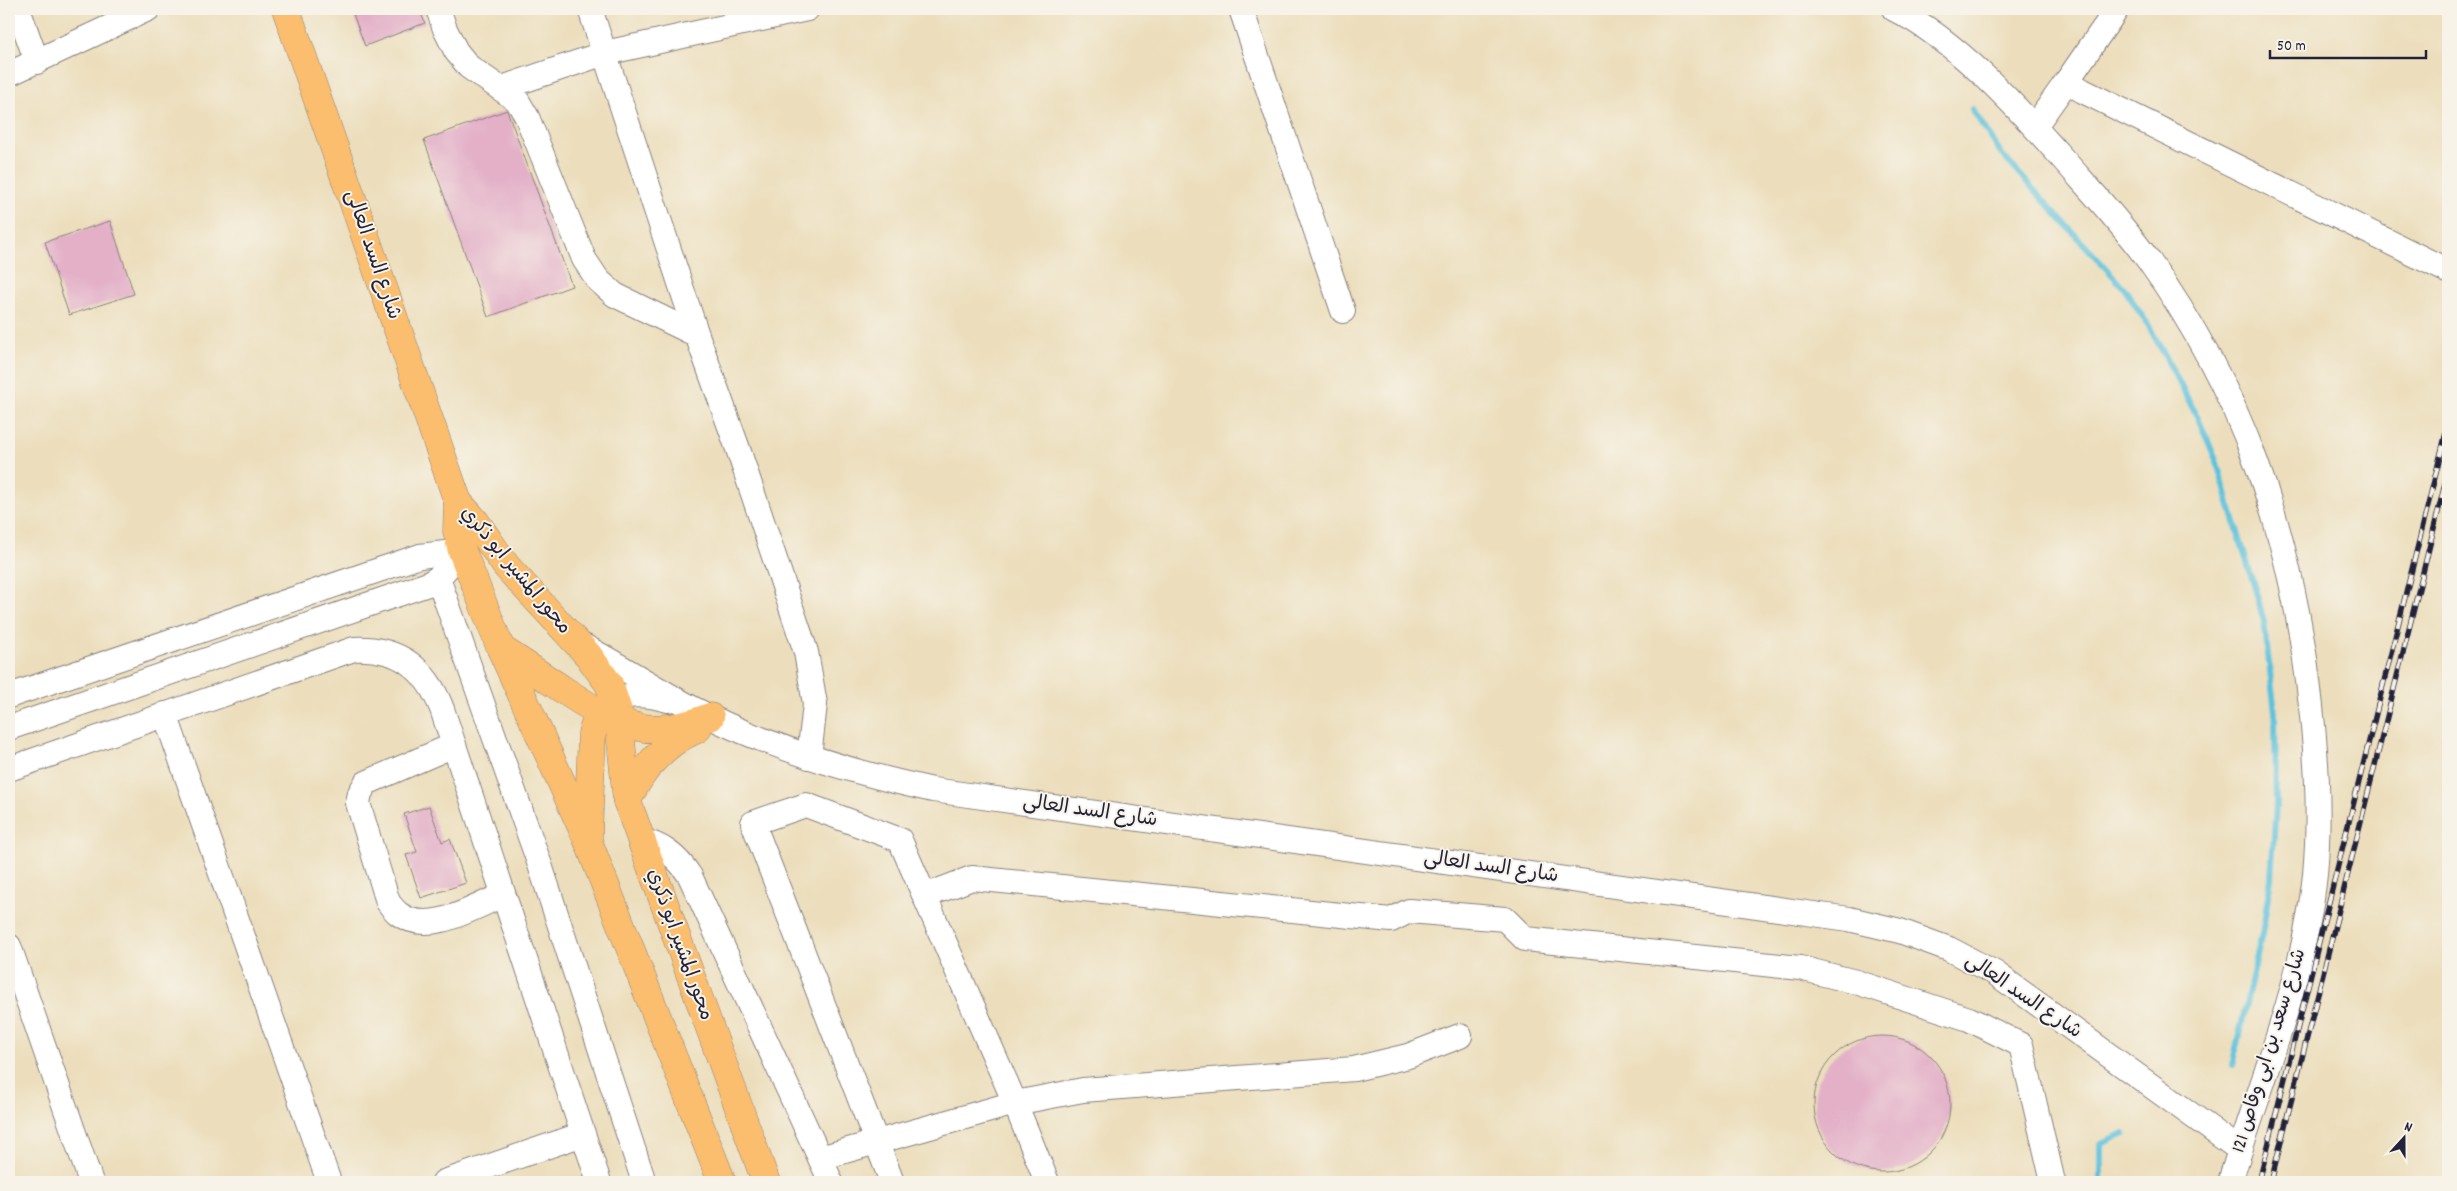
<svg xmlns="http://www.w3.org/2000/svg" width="2457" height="1191" viewBox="0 0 2457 1191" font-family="Dekko,'Playpen Sans Arabic',sans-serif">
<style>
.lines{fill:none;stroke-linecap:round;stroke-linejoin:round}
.stream{stroke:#5ec2dc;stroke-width:6}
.building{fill:#e3b0c8}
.minor-casing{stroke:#87807c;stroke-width:26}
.major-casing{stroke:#87807c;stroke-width:29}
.minor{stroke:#fff;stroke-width:24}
.major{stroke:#fbbd6e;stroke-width:28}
.rail-casing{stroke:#22223b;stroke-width:5.5}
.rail{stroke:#f7f3e8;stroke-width:4;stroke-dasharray:11;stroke-linecap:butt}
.labels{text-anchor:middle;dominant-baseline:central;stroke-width:4;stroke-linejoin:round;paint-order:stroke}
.street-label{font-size:20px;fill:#22223b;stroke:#f7f3e8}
</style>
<rect width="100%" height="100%" fill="#f7f3e8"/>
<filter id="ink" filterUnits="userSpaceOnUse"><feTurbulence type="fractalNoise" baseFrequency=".02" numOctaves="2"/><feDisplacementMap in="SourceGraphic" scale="10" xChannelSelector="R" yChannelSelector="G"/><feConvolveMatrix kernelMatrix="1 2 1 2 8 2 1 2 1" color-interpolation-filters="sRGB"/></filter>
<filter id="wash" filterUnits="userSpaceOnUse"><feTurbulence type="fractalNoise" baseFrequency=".0096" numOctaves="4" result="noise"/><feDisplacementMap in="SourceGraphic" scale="20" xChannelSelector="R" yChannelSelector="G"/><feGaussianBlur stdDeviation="1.12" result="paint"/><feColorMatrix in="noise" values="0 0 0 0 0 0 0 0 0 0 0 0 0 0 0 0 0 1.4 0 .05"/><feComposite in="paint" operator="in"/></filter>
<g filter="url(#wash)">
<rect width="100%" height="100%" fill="#ecdebc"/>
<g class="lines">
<g class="stream">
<path d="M1972,109L2003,156L2124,288L2149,326L2198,418L2216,460L2256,592L2264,622L2275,712L2276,804L2271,879L2262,934L2232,1066"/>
<path d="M2101,1182V1144L2124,1134"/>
</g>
</g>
<g id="blocks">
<g class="building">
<path d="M351,9H419L425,23L365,46Z"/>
<path d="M507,110L572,286L488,317L424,140Z"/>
<path d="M110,221L134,294L69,315L45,242Z"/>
<path d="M429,806L442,842L450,839L466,883L421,898L406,855L417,852L404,814Z"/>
<circle cx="1882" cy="1104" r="68"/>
</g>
</g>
</g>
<g filter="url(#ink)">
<use href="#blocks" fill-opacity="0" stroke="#87807c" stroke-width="1"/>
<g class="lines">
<g class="minor-casing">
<g id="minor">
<path d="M18,9L37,62"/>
<path d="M438,9L445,29L456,51L469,67L517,100L527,117L584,259L598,280L615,295L697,335L738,449L806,652L815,704L809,757"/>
<path d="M590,9L697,335"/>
<path d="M1241,9L1343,311"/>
<path d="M1894,9C1955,39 2018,108 2063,159C2092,192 2123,225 2149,261C2241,390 2288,525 2308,681C2316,745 2321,809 2315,874C2304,982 2261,1080 2230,1182"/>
<path d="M9,74L148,9"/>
<path d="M2067,81L2117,9"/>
<path d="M502,88L605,53L807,9"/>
<path d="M2035,126L2067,81L2083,91L2448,271"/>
<path d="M438,578L540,865L644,1182"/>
<path d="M580,644C618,664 654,688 692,708C768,747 850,772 933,790L1849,919L1900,931L1949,949L1995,973L2240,1150"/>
<path d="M9,696L420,556L462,551"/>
<path d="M600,712C617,691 644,693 668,700"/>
<path d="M165,714L329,1182"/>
<path d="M9,728L428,584L438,578L462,551"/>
<path d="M454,745L366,783L360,793L358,803L388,902C391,906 395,911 399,914C429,936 474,907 503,895"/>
<path d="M9,769L354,649C399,647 426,668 442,709L599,1182"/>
<path d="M640,840C662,845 677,856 690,876L831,1182"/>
<path d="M925,896L972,878L1391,920L1409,911L1505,919L1525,939L1800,968L1856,982L1969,1019L2021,1045L2053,1182"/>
<path d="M9,946L91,1182"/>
<path d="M820,1158L1015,1103L1083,1090L1354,1069L1408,1056L1460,1036"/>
<path d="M444,1182L583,1134"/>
<path d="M892,1182L753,823L806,805L900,840L1015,1103L1047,1182"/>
</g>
</g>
<g class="major-casing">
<g id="major">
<path d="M286,9L458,502L457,531L462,551L501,649L588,841L722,1182"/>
<path d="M458,502L475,521L506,566L588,655L609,684L618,711L627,801L766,1182"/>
<path d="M501,649C523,663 544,677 565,691C617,725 649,742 710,717"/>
<path d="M627,801C642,769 663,743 697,729"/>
<path d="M588,836L592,733L599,714"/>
</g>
</g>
<use href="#minor" class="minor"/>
<use href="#major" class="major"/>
<g class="rail-casing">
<g id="rail">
<path d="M2259,1182L2448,425"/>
<path d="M2271,1182L2448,472"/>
</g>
</g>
<use href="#rail" class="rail"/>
</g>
</g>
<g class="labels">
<g class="street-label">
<text transform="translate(372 255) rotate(71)">شارع السد العالى</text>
<text transform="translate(515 571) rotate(50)">محور المشير ابو ذكري</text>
<text transform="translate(1090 812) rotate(8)">شارع السد العالى</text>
<text transform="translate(1491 868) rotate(8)">شارع السد العالى</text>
<text transform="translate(679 945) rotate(70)">محور المشير ابو ذكري</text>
<text transform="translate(2023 997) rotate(34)">شارع السد العالى</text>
<text transform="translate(2270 1051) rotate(-73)">شارع سعد بن ابى وقاص 121</text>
</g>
</g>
<rect width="2457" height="1191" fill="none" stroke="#f7f3e8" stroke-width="30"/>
<g transform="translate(2404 1138) rotate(21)" stroke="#f7f3e8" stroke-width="4" paint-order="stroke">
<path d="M0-4L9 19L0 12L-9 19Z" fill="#22223b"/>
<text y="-8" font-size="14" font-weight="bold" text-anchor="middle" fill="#22223b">N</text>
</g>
<path d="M2270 50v8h156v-8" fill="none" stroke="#22223b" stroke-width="2.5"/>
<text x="2277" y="50" font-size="15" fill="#22223b" stroke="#f7f3e8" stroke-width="4" paint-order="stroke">50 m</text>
</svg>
